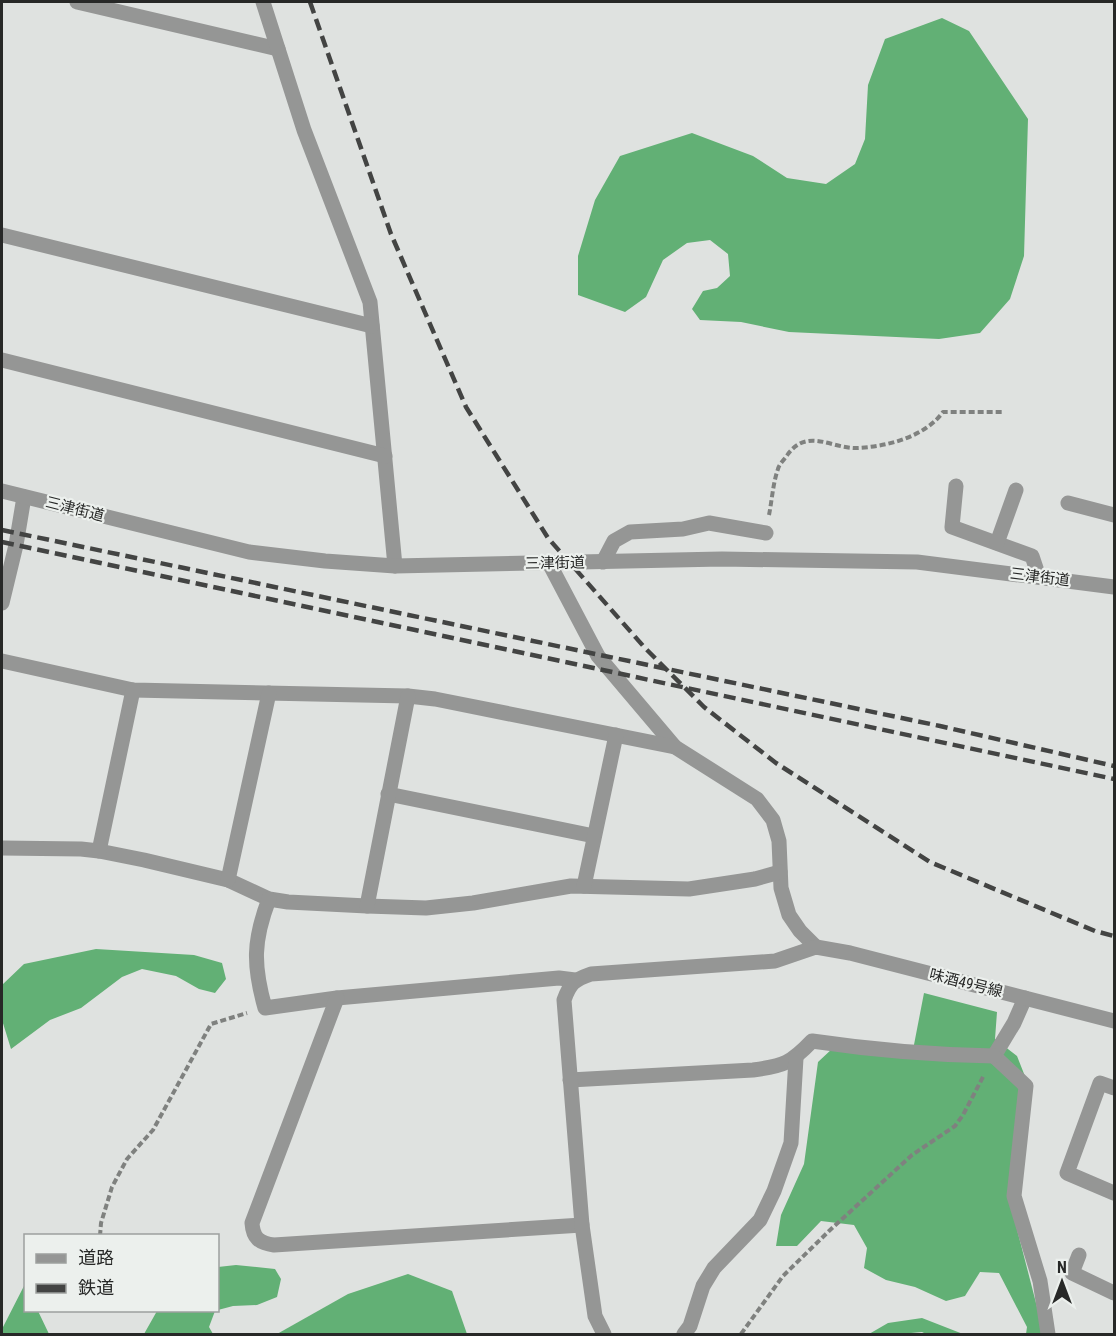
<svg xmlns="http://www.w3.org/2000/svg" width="1116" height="1336" viewBox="0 0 1116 1336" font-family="'Roboto Condensed','Noto Sans JP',sans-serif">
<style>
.forest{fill:#62b075}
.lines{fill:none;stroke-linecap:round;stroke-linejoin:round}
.path{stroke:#7f817f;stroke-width:4;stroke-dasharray:6 3;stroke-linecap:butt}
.minor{stroke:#959695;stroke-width:15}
.tertiary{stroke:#959695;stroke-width:15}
.rail{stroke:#434443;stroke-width:4.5;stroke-dasharray:12 6;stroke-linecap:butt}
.labels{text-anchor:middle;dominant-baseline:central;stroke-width:4.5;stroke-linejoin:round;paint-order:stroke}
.street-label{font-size:15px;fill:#272827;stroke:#ecf0ed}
</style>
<rect width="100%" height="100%" fill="#dfe2e0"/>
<g class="forest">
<path d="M942,18L969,31L1028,119L1024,256L1010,299L980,333L939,339L789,332L741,322L700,320L692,309L703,291L717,288L730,276L728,254L710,240L687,243L663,260L646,297L625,312L578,295V256L595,200L620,156L692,133L753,156L787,178L826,184L855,164L865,139L868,85L885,39Z"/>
<path d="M96,949L194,955L222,963L226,979L215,993L199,989L176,976L142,969L122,977L81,1008L50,1020L11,1049L2,1020V985L24,964Z"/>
<path d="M924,993L997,1012L995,1039L1017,1056L1030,1089L1011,1206L1044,1334H1026L1027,1327L999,1273L980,1272L965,1296L946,1301L915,1287L886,1280L864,1268L867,1248L854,1225L821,1221L797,1246H776L781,1215L804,1164L818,1062L833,1048L912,1055Z"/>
<path d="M236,1265L275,1269L281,1279L277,1297L257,1305L233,1306L218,1310V1267Z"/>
<path d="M408,1274L452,1291L467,1334H277L348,1294Z"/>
<path d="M25,1284L26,1310L38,1311L49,1334H2V1329Z"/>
<path d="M157,1311H215L209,1327L213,1334H144Z"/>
<path d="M922,1318L963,1334H926L922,1332L900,1334H869L888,1323Z"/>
</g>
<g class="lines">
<g class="path">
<path d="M769,515C772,500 773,483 778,469C779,464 785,459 788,454C808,428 830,448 856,448C886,447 925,437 943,412H1003"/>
<path d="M100,1236L101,1223L112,1187L127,1159L153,1130L211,1024L247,1013"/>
<path d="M741,1334L783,1276L829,1231L912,1155L955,1126L963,1115L984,1075"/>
</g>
<g class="minor">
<path d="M77,2L278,49"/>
<path d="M263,2L304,130L370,302L395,566"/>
<path d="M2,235L372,326"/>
<path d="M2,360L385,456"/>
<path d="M956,486L952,527L1032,556L1039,577"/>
<path d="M1068,503L1114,515"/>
<path d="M997,543L1016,490"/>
<path d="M603,562L614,541L630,532L683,529L709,523L766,533"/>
<path d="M549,563L598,656L675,747L757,799L773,820L779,841L781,888L789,915L800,931L816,947"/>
<path d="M2,603L16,545L24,497"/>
<path d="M2,661L133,690L408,696L435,699L675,747"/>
<path d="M388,794L594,836"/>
<path d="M2,848L81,849L99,851L144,860L228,880L269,899L288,902L367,906L426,908L473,903L571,886L689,889L755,879L780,872"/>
<path d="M99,851L133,690"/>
<path d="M228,880L269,693"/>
<path d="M584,886L616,735"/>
<path d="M269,899C253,941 253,965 265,1008L337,998L559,978L575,980"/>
<path d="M367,906L408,696"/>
<path d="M337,998L252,1223C253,1238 259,1243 274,1245L582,1225"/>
<path d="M1025,998L1014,1023L994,1056L1026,1086L1014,1196L1040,1281L1048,1334"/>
<path d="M570,1080L753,1070C784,1066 791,1063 812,1041C873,1050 933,1055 994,1056"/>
<path d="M1114,1088L1100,1083L1067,1173L1114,1193"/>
<path d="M1079,1255L1072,1273L1114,1293"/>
<path d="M604,1334L595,1316L582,1225L564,1000C570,983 574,980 591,974L775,961L816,947L850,953L1114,1021"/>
<path d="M684,1334L690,1326L703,1286L714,1268L760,1220L774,1191L791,1143L796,1058"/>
</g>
<path class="tertiary" d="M2,491L249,552L325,561L395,566L722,559L917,562L1114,587"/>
<g class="rail">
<path d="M310,2L391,234L466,407L548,538L645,648L704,707L776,763L930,862L1095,931L1114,936"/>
<path d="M2,530L940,726L1114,766"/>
<path d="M2,542L1114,779"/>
</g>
</g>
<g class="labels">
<g class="street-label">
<text transform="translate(75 509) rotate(14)">三津街道</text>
<text transform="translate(555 563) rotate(-1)">三津街道</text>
<text transform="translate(1040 577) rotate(7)">三津街道</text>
<text transform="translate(966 983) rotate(14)">味酒49号線</text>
</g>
</g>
<rect width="1116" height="1336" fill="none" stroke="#272827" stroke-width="6"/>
<rect x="24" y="1234" width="195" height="78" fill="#ecf0ed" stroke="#9da09e" stroke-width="1.5"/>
<rect x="36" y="1254" width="30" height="9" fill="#959695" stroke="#9da09e" stroke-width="1.5"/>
<text x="78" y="1264" font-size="18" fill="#272827">道路</text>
<rect x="36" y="1284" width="30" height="9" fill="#434443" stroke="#9da09e" stroke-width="1.5"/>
<text x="78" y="1294" font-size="18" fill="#272827">鉄道</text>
<g transform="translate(1062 1282)" stroke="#ecf0ed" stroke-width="4.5" paint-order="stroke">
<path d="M0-4.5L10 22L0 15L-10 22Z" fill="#272827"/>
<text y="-9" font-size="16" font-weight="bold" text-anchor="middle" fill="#272827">N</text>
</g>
</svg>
